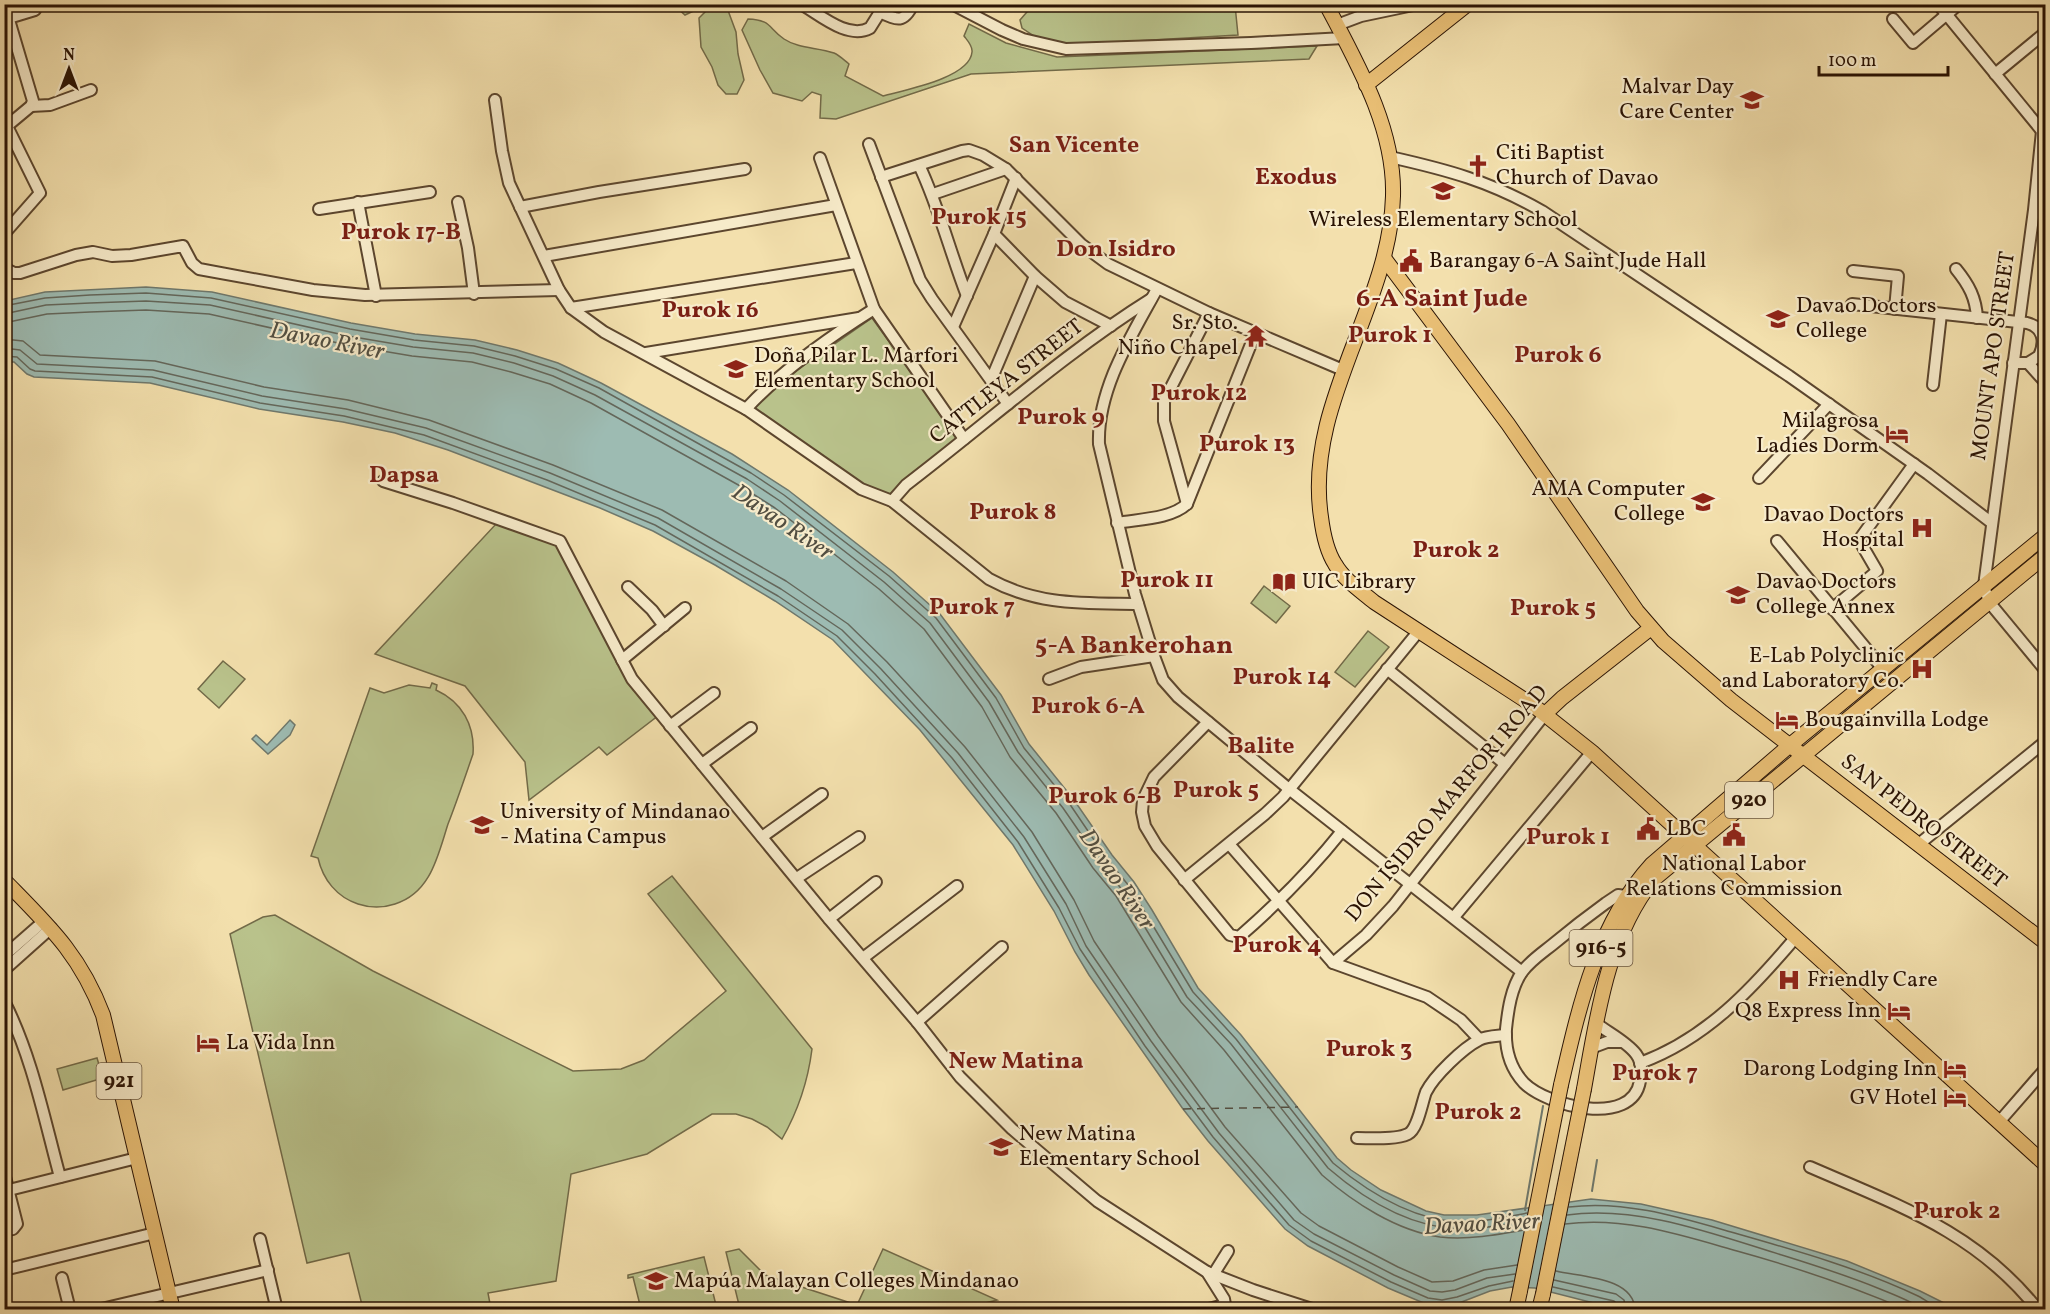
<svg xmlns="http://www.w3.org/2000/svg" width="2050" height="1314" viewBox="0 0 2050 1314" font-family="Vollkorn,serif">
<style>
.green{fill:#b9c28b;stroke:#726a48;stroke-width:1.5}
.water{fill:#9dbbb2;stroke:#6f786c;stroke-width:1.5}
.lines{fill:none;stroke-linecap:round;stroke-linejoin:round}
.shore{stroke:#64675b;stroke-width:1.5}
.stream{stroke:#6f786c;stroke-width:2}
.ferry{stroke:#524e41;stroke-width:1.5;stroke-dasharray:8 6;stroke-linecap:butt}
.minor-casing{stroke:#5c462e;stroke-width:14}
.major-casing{stroke:#2a1304;stroke-width:16}
.minor{stroke:#f7ebca;stroke-width:10}
.major{stroke:#eac076;stroke-width:14}
.major-bridge-casing{stroke:#2a1304;stroke-width:16;stroke-linecap:butt}
.major-bridge{stroke:#eac076;stroke-width:14}
.labels{text-anchor:middle;dominant-baseline:central;stroke-width:4.5;stroke-linejoin:round;paint-order:stroke}
.shield{fill:#f7ebca;stroke:#68543f;stroke-width:1.5}
.shield-label{font-size:21px;font-weight:bold;fill:#2a1304}
.poi-label{font-size:22px;fill:#2a1304;stroke:#f7ebca;text-anchor:start}
.street-label{font-size:22px;fill:#2a1304;stroke:#f7ebca}
.neighbourhood-label{font-size:24px;font-weight:bold;fill:#7a1f14;stroke:#f7ebca}
.water-label{font-size:24px;font-style:italic;fill:#524e41;stroke:#f7ebca}
.quarter-label{font-size:26px;font-weight:bold;fill:#7a1f14;stroke:#f7ebca}
</style>
<rect width="100%" height="100%" fill="#f3e0ad"/>
<filter id="stains"><feTurbulence type="fractalNoise" baseFrequency=".00333" numOctaves="4"/><feColorMatrix values="0 0 0 0 .2 0 0 0 0 .09 0 0 0 0 .02 0 0 0 .5 -.17"/></filter>
<radialGradient id="worn" r=".72"><stop offset=".6" stop-color="#630" stop-opacity="0"/><stop offset="1" stop-color="#630" stop-opacity=".3"/></radialGradient>
<g class="green">
<path d="M674,5H726L736,32L738,54L744,80L737,94H726L718,85L712,67L701,47L699,18L706,11L704,6L685,15Z"/>
<path d="M1033,5H1235L1238,35L1066,45L1034,36L1022,28L1020,20Z"/>
<path d="M748,19C772,20 768,28 784,39C799,49 817,47 834,53C839,55 844,60 849,64L845,76L883,96C904,90 970,78 972,52C973,46 967,40 964,36L969,24L1006,43L1057,57L1317,46L1309,59L971,74L836,119L820,118L821,95L812,92L802,101L773,93L760,70L742,30Z"/>
<path d="M872,318L958,437L889,495L866,487L752,409L767,391Z"/>
<path d="M496,524L557,543L659,715L607,755L599,747L529,800L525,762L465,686L375,654Z"/>
<path d="M1264,586L1290,606L1276,623L1251,603Z"/>
<path d="M1368,631L1389,647L1355,687L1335,672Z"/>
<path d="M223,661L245,679L219,708L198,689Z"/>
<path d="M432,683L437,685L436,690C462,702 475,725 473,754C465,777 457,801 448,824C438,855 431,893 395,904C383,908 370,908 358,904C337,897 323,880 318,858L311,856L370,688L384,693L409,685L430,688Z"/>
<path d="M672,876L812,1049C808,1081 798,1111 782,1139L767,1127L752,1119L736,1114H712L647,1154L571,1174L556,1281L488,1293L491,1309H363L349,1253L307,1263L230,934L263,917L275,915L373,971L573,1071L621,1069L644,1060L726,991L648,894Z"/>
<path d="M97,1058L103,1078L63,1090L57,1069Z"/>
<path d="M739,1249L765,1275L857,1305L883,1249L997,1300L958,1310L740,1309L726,1252Z"/>
<path d="M704,1257L717,1309H641L633,1277L628,1278V1275Z"/>
</g>
<g class="water">
<path d="M146,287L212,292L351,323L415,334L475,340L517,350L558,363L601,383L732,454L788,490L893,572L940,614L1001,695L1029,744L1074,800L1112,855L1134,882L1152,910L1198,988L1241,1035L1337,1158L1351,1170L1381,1190L1426,1211L1444,1215H1477L1591,1199L1641,1204L1712,1220L1847,1261L1920,1291L1956,1309L1621,1310L1535,1288L1512,1287L1490,1291L1459,1303L1442,1306L1426,1304L1388,1288L1308,1246L1285,1229L1208,1141L1183,1109L1089,975L1075,952L1054,911L1013,845L920,730L833,640L775,601L715,565L653,531L600,508L448,450L395,433L343,422L259,409L150,383L34,377L27,374L14,362H5V301L45,292Z"/>
<path d="M290,720L295,725L290,735L268,754L252,739L256,735L267,745Z"/>
</g>
<g class="lines">
<g class="shore">
<path d="M4,306L45,298L90,295L146,293L211,298L350,329L414,340L474,346L515,356L556,369L599,388L751,473L784,495L889,576L936,618L996,698L1024,748L1069,803L1107,859L1129,886L1193,992L1236,1039L1333,1163C1369,1193 1414,1221 1462,1222C1484,1222 1506,1217 1527,1213"/>
<path d="M4,314L46,305L90,303L146,301L210,305L348,336L413,347L473,353L514,363L553,376L595,395L747,479L780,501L884,582L930,623L989,702L1018,752L1063,808L1101,863L1123,891L1187,997L1231,1044L1328,1168C1365,1200 1411,1228 1461,1229C1483,1229 1504,1225 1526,1221"/>
<path d="M4,323L47,314L90,312L146,310L209,314L347,345L412,356L472,362L511,372L550,384L591,403L742,487L775,508L879,589L924,629L982,707L1010,757L1056,813L1093,868L1116,896L1181,1002L1224,1050L1322,1175C1354,1203 1397,1231 1440,1237C1468,1240 1496,1235 1524,1230"/>
<path d="M4,339L23,341L40,355L155,361L264,387L348,400L429,420L553,465L662,510L786,581L848,624L887,662L965,747L1032,832L1074,900L1094,941L1158,1036L1225,1127L1301,1213L1319,1226L1398,1267L1432,1282L1453,1281L1484,1270L1517,1265"/>
<path d="M4,348L20,350L37,364L153,370L262,396L346,409L426,428L550,473L658,518L781,589L842,630L881,669L958,753L1024,837L1066,904L1086,946L1151,1041L1219,1133L1294,1220L1314,1234L1394,1275L1430,1291L1442,1292L1455,1290L1487,1278L1515,1274"/>
<path d="M4,356L17,357L30,369L35,371L152,377L260,403L344,416L424,435L547,480L655,525L778,596L837,636L875,674L952,758L1018,842L1059,908L1080,949L1145,1046L1213,1137L1289,1225L1311,1241L1391,1282L1428,1298L1442,1300L1457,1297L1489,1286L1513,1281"/>
<path d="M1569,1207C1624,1200 1679,1217 1731,1232C1794,1250 1859,1268 1918,1296C1926,1300 1933,1306 1942,1310"/>
<path d="M1567,1215C1640,1205 1716,1235 1785,1256C1817,1266 1849,1276 1880,1289C1895,1295 1911,1301 1925,1310"/>
<path d="M1565,1224C1624,1216 1681,1235 1737,1251C1795,1267 1851,1286 1907,1310"/>
<path d="M1556,1271C1581,1277 1634,1277 1635,1310"/>
<path d="M1554,1280L1616,1294L1624,1300L1626,1310"/>
<path d="M1553,1287L1614,1301L1617,1304L1618,1310"/>
</g>
<g class="stream">
<path d="M1592,1191L1597,1160"/>
<path d="M1525,1210L1543,1106"/>
</g>
<path class="ferry" d="M1183,1109L1298,1107"/>
<g class="minor-casing">
<g id="minor">
<path d="M801,4C820,15 848,40 870,28L880,12C897,20 904,24 913,4"/>
<path d="M952,4L1002,30L1023,39L1066,49L1251,43L1344,38"/>
<path d="M1938,4L2042,131"/>
<path d="M1893,19L1913,43L1959,4"/>
<path d="M1337,25L1361,16L1418,4"/>
<path d="M1995,74L2046,32"/>
<path d="M495,100L502,151L509,183L559,290L571,308L604,332L746,409L861,489L892,501L989,579C1038,606 1084,603 1138,604"/>
<path d="M31,106L50,105L91,90"/>
<path d="M7,126L31,106L33,101L9,20L12,17L35,10"/>
<path d="M2042,131L2034,210L1984,586L1989,602L2046,671"/>
<path d="M869,144L920,280L932,299L1008,404"/>
<path d="M1390,157C1448,170 1489,181 1542,211L1789,376L1928,474L1992,523"/>
<path d="M820,158L874,309L964,439"/>
<path d="M919,165C939,207 950,252 967,296"/>
<path d="M881,177L962,151L969,150L983,155L1006,169L1081,244L1108,264L1209,313L1343,370"/>
<path d="M933,194L1006,169"/>
<path d="M358,202L376,296"/>
<path d="M458,202L468,248L474,294"/>
<path d="M520,207L599,192L745,169"/>
<path d="M319,209L430,192"/>
<path d="M4,234L40,193L5,122"/>
<path d="M994,234L1035,276L1065,302L1111,326"/>
<path d="M544,256L836,205"/>
<path d="M4,268L14,273H20L76,255L93,252L112,256L131,255L183,246L192,263L199,269L313,290L365,295L559,290"/>
<path d="M1956,269C1969,285 1976,298 1977,318"/>
<path d="M1853,271L1898,276L1895,309"/>
<path d="M1157,289C1132,335 1097,389 1099,444L1135,594L1154,656L1163,680L1178,697L1289,789L1522,972"/>
<path d="M1852,304L2027,323C2043,327 2046,341 2039,356L2028,363H2013"/>
<path d="M571,308L856,263"/>
<path d="M953,327L994,234L1016,178"/>
<path d="M646,353L859,318"/>
<path d="M2028,363L2046,383"/>
<path d="M991,380L1035,276"/>
<path d="M1933,385L1941,314"/>
<path d="M746,409C780,372 831,336 874,309"/>
<path d="M1759,478L1829,404"/>
<path d="M383,481L453,503L560,541L632,679L829,919L917,1022L960,1077L1012,1129L1097,1201L1207,1272L1224,1299L1226,1310"/>
<path d="M892,501L906,485C986,424 1066,352 1151,299"/>
<path d="M1187,504L1164,421V401L1209,313"/>
<path d="M1117,523C1139,519 1171,519 1187,504L1255,334"/>
<path d="M1777,541L1883,669"/>
<path d="M628,587L652,610L664,626"/>
<path d="M1832,609L1877,571L1859,540L1914,464"/>
<path d="M622,660L685,608"/>
<path d="M1387,669L1505,764"/>
<path d="M1049,679L1081,667L1154,656"/>
<path d="M1208,722L1154,777L1143,800L1142,812L1145,826L1157,846L1230,935L1239,937C1277,904 1311,870 1342,831"/>
<path d="M670,726L714,693"/>
<path d="M702,764L751,728"/>
<path d="M762,837L822,794"/>
<path d="M1229,844L1333,963L1427,997L1461,1020L1479,1039"/>
<path d="M1919,844L2046,741"/>
<path d="M797,878L859,837"/>
<path d="M1184,880L1265,814L1283,797L1418,632"/>
<path d="M1454,917L1592,752"/>
<path d="M829,919L876,882"/>
<path d="M4,956L44,921"/>
<path d="M863,958L957,886"/>
<path d="M1333,963L1366,935L1393,906L1545,714"/>
<path d="M4,970L51,928"/>
<path d="M4,1001C32,1056 44,1118 60,1177"/>
<path d="M917,1022L1002,947"/>
<path d="M1597,1024C1609,1033 1627,1042 1636,1054C1642,1062 1642,1072 1640,1081C1632,1128 1547,1106 1524,1083C1510,1068 1505,1049 1506,1029C1508,1010 1511,988 1522,972C1530,961 1542,953 1552,945C1570,930 1588,916 1606,903L1618,895L1626,896"/>
<path d="M1591,1048L1607,1042H1622"/>
<path d="M1640,1063C1706,1039 1752,989 1796,937"/>
<path d="M1999,1122L2046,1068"/>
<path d="M1357,1138C1371,1138 1396,1140 1408,1134C1418,1129 1422,1102 1426,1092C1434,1076 1463,1048 1479,1040C1486,1036 1498,1036 1506,1035"/>
<path d="M1810,1167C1897,1205 1977,1232 2038,1310"/>
<path d="M4,1173L17,1224L13,1229L4,1231"/>
<path d="M9,1190L137,1158"/>
<path d="M260,1239L277,1310"/>
<path d="M4,1270L155,1233"/>
<path d="M1207,1272L1253,1290L1315,1310"/>
<path d="M1213,1275L1228,1251"/>
<path d="M62,1278L70,1310"/>
<path d="M97,1310L268,1270"/>
<path d="M1205,1310L1224,1305"/>
</g>
</g>
<g class="major-casing">
<g id="major">
<path d="M1326,4C1357,63 1395,128 1393,196C1390,307 1304,403 1321,517C1323,533 1326,550 1335,564C1344,580 1361,591 1374,602L1534,706L1592,752L2046,1165"/>
<path d="M1366,85L1468,4"/>
<path d="M1384,258L1508,424L1637,611L1663,641L1731,700L2046,943"/>
<path d="M1545,714L1562,698L1651,628"/>
<path d="M4,880C48,925 80,954 103,1015L173,1310"/>
<path d="M1561,1085C1579,1007 1597,924 1652,864L1789,746L2046,535"/>
<path d="M1584,1089C1597,1017 1607,937 1654,879L2046,555"/>
<path d="M1516,1310L1520,1291"/>
<path d="M1539,1310L1543,1294"/>
</g>
</g>
<use href="#minor" class="minor"/>
<use href="#major" class="major"/>
<g class="major-bridge-casing">
<g id="major-bridge">
<path d="M1520,1291L1561,1085"/>
<path d="M1543,1294L1584,1089"/>
</g>
</g>
<use href="#major-bridge" class="major-bridge"/>
</g>
<defs>
<g id="school-bare" transform="scale(1.8)"><path d="M0-5L7-2L0 1L-7-2ZM-4 1L0 2.5L4 1V4Q0 6-4 4Z" fill="#8f2418" stroke="#f7ebca" stroke-width="2.5" paint-order="stroke"/></g>
<g id="church-bare" transform="scale(1.8)"><path d="M-1.2-6h2.4v3.5h3.3v2.4h-3.3V6h-2.4V-.1h-3.3v-2.4h3.3Z" fill="#8f2418" stroke="#f7ebca" stroke-width="2.5" paint-order="stroke"/></g>
<g id="civic-bare" transform="scale(1.8)"><path d="M-.6-6.5H3V-4.5H.6V-3L4-1V1h2V6H-6V1h2V-1L-.6-3ZM-1.2 2.5V6h2.4V2.5Z" fill="#8f2418" stroke="#f7ebca" stroke-width="2.5" paint-order="stroke"/></g>
<g id="university-bare" transform="scale(1.8)"><path d="M0-5L7-2L0 1L-7-2ZM-4 1L0 2.5L4 1V4Q0 6-4 4Z" fill="#8f2418" stroke="#f7ebca" stroke-width="2.5" paint-order="stroke"/></g>
<g id="temple-bare" transform="scale(1.8)"><path d="M0-6L5-2H3V0L6.5 2.5H4V6H1.5V3h-3V6H-4V2.5H-6.5L-3 0V-2H-5Z" fill="#8f2418" stroke="#f7ebca" stroke-width="2.5" paint-order="stroke"/></g>
<g id="hotel-bare" transform="scale(1.8)"><path d="M-6-4.5h1.5V1H6V5H4.5V3h-9V5H-6ZM-4 0a1.8 1.8 0 1 1 3.6 0ZM.5 0V-2.5h3Q6-2.5 6 0Z" fill="#8f2418" stroke="#f7ebca" stroke-width="2.5" paint-order="stroke"/></g>
<g id="hospital-bare" transform="scale(1.8)"><path d="M-5-5h3v3.5h4V-5h3V5h-3V1.5h-4V5h-3Z" fill="#8f2418" stroke="#f7ebca" stroke-width="2.5" paint-order="stroke"/></g>
<g id="library-bare" transform="scale(1.8)"><path d="M-6-4Q-3-5.5-.7-3.5V5Q-3 3-6 4ZM6-4Q3-5.5 .7-3.5V5Q3 3 6 4Z" fill="#8f2418" stroke="#f7ebca" stroke-width="2.5" paint-order="stroke"/></g>
</defs>
<g fill-rule="evenodd">
<use href="#school-bare" x="1752" y="100"/>
<use href="#church-bare" x="1478" y="166"/>
<use href="#school-bare" x="1443" y="191"/>
<use href="#civic-bare" x="1411" y="261"/>
<use href="#university-bare" x="1778" y="319"/>
<use href="#temple-bare" x="1256" y="336"/>
<use href="#school-bare" x="736" y="369"/>
<use href="#hotel-bare" x="1897" y="434"/>
<use href="#university-bare" x="1703" y="502"/>
<use href="#hospital-bare" x="1922" y="528"/>
<use href="#library-bare" x="1284" y="582"/>
<use href="#university-bare" x="1738" y="595"/>
<use href="#hospital-bare" x="1922" y="669"/>
<use href="#hotel-bare" x="1787" y="720"/>
<use href="#university-bare" x="482" y="825"/>
<use href="#civic-bare" x="1648" y="829"/>
<use href="#civic-bare" x="1734" y="835"/>
<use href="#hospital-bare" x="1789" y="980"/>
<use href="#hotel-bare" x="1899" y="1011"/>
<use href="#hotel-bare" x="208" y="1043"/>
<use href="#hotel-bare" x="1955" y="1069"/>
<use href="#hotel-bare" x="1955" y="1098"/>
<use href="#school-bare" x="1001" y="1147"/>
<use href="#university-bare" x="656" y="1281"/>
</g>
<g class="labels">
<g class="shield">
<rect x="1725" y="782" width="48" height="36" rx="4.5"/>
<rect x="1569.5" y="930" width="63" height="36" rx="4.5"/>
<rect x="96.5" y="1063" width="45" height="36" rx="4.5"/>
</g>
<g class="shield-label">
<text x="1749" y="800">920</text>
<text x="1601" y="948">916-5</text>
<text x="119" y="1081">921</text>
</g>
<g class="poi-label">
<text x="1734" y="87" text-anchor="end">Malvar Day<tspan x="1734" dy="25">Care Center</tspan></text>
<text x="1496" y="153">Citi Baptist<tspan x="1496" dy="25">Church of Davao</tspan></text>
<text x="1443" y="220" text-anchor="middle">Wireless Elementary School</text>
<text x="1429" y="261">Barangay 6-A Saint Jude Hall</text>
<text x="1796" y="306">Davao Doctors<tspan x="1796" dy="25">College</tspan></text>
<text x="1238" y="323" text-anchor="end">Sr. Sto.<tspan x="1238" dy="25">Niño Chapel</tspan></text>
<text x="754" y="356">Doña Pilar L. Marfori<tspan x="754" dy="25">Elementary School</tspan></text>
<text x="1879" y="421" text-anchor="end">Milagrosa<tspan x="1879" dy="25">Ladies Dorm</tspan></text>
<text x="1685" y="489" text-anchor="end">AMA Computer<tspan x="1685" dy="25">College</tspan></text>
<text x="1904" y="515" text-anchor="end">Davao Doctors<tspan x="1904" dy="25">Hospital</tspan></text>
<text x="1302" y="582">UIC Library</text>
<text x="1756" y="582">Davao Doctors<tspan x="1756" dy="25">College Annex</tspan></text>
<text x="1904" y="656" text-anchor="end">E-Lab Polyclinic<tspan x="1904" dy="25">and Laboratory Co.</tspan></text>
<text x="1805" y="720">Bougainvilla Lodge</text>
<text x="500" y="812">University of Mindanao<tspan x="500" dy="25">- Matina Campus</tspan></text>
<text x="1666" y="829">LBC</text>
<text x="1734" y="864" text-anchor="middle">National Labor<tspan x="1734" dy="25">Relations Commission</tspan></text>
<text x="1807" y="980">Friendly Care</text>
<text x="1881" y="1011" text-anchor="end">Q8 Express Inn</text>
<text x="226" y="1043">La Vida Inn</text>
<text x="1937" y="1069" text-anchor="end">Darong Lodging Inn</text>
<text x="1937" y="1098" text-anchor="end">GV Hotel</text>
<text x="1019" y="1134">New Matina<tspan x="1019" dy="25">Elementary School</tspan></text>
<text x="674" y="1281">Mapúa Malayan Colleges Mindanao</text>
</g>
<g class="street-label">
<text transform="translate(1994 356) rotate(-82)">MOUNT APO STREET</text>
<text transform="translate(1007 382) rotate(-38)">CATTLEYA STREET</text>
<text transform="translate(1447 804) rotate(-50)">DON ISIDRO MARFORI ROAD</text>
<text transform="translate(1923 822) rotate(38)">SAN PEDRO STREET</text>
</g>
<g class="neighbourhood-label">
<text x="1074" y="146">San Vicente</text>
<text x="1296" y="178">Exodus</text>
<text x="979" y="218">Purok 15</text>
<text x="401" y="233">Purok 17-B</text>
<text x="1116" y="250">Don Isidro</text>
<text x="710" y="311">Purok 16</text>
<text x="1390" y="336">Purok 1</text>
<text x="1558" y="356">Purok 6</text>
<text x="1199" y="394">Purok 12</text>
<text x="1061" y="418">Purok 9</text>
<text x="1247" y="445">Purok 13</text>
<text x="404" y="476">Dapsa</text>
<text x="1013" y="513">Purok 8</text>
<text x="1456" y="551">Purok 2</text>
<text x="1167" y="581">Purok 11</text>
<text x="972" y="608">Purok 7</text>
<text x="1553" y="609">Purok 5</text>
<text x="1282" y="678">Purok 14</text>
<text x="1088" y="707">Purok 6-A</text>
<text x="1261" y="747">Balite</text>
<text x="1216" y="791">Purok 5</text>
<text x="1105" y="797">Purok 6-B</text>
<text x="1568" y="838">Purok 1</text>
<text x="1277" y="946">Purok 4</text>
<text x="1369" y="1050">Purok 3</text>
<text x="1016" y="1062">New Matina</text>
<text x="1655" y="1074">Purok 7</text>
<text x="1478" y="1113">Purok 2</text>
<text x="1957" y="1212">Purok 2</text>
</g>
<g class="water-label">
<text transform="translate(327 342) rotate(11)">Davao River</text>
<text transform="translate(782 523) rotate(34)">Davao River</text>
<text transform="translate(1116 880) rotate(56)">Davao River</text>
<text transform="translate(1482 1225) rotate(-3)">Davao River</text>
</g>
<g class="quarter-label">
<text x="1442" y="299">6-A Saint Jude</text>
<text x="1134" y="646">5-A Bankerohan</text>
</g>
</g>
<rect width="2050" height="1314" fill="none" stroke="#f3e0ad" stroke-width="24"/>
<rect x="6" y="6" width="2038" height="1302" fill="none" stroke="#2a1304" stroke-width="3"/>
<rect x="12" y="12" width="2026" height="1290" fill="none" stroke="#2a1304" stroke-width="1.5"/>
<g transform="translate(69 69)" stroke="#f7ebca" stroke-width="4.5" paint-order="stroke">
<path d="M0-4.5L10 22L0 15L-10 22Z" fill="#2a1304"/>
<text y="-9" font-size="16" font-weight="bold" text-anchor="middle" fill="#2a1304">N</text>
</g>
<path d="M1819 66v9h129v-9" fill="none" stroke="#2a1304" stroke-width="3"/>
<text x="1828" y="66" font-size="18" fill="#2a1304" stroke="#f7ebca" stroke-width="4.5" paint-order="stroke">100 m</text>
<rect width="100%" height="100%" filter="url(#stains)"/>
<rect width="100%" height="100%" fill="url(#worn)"/>
</svg>
